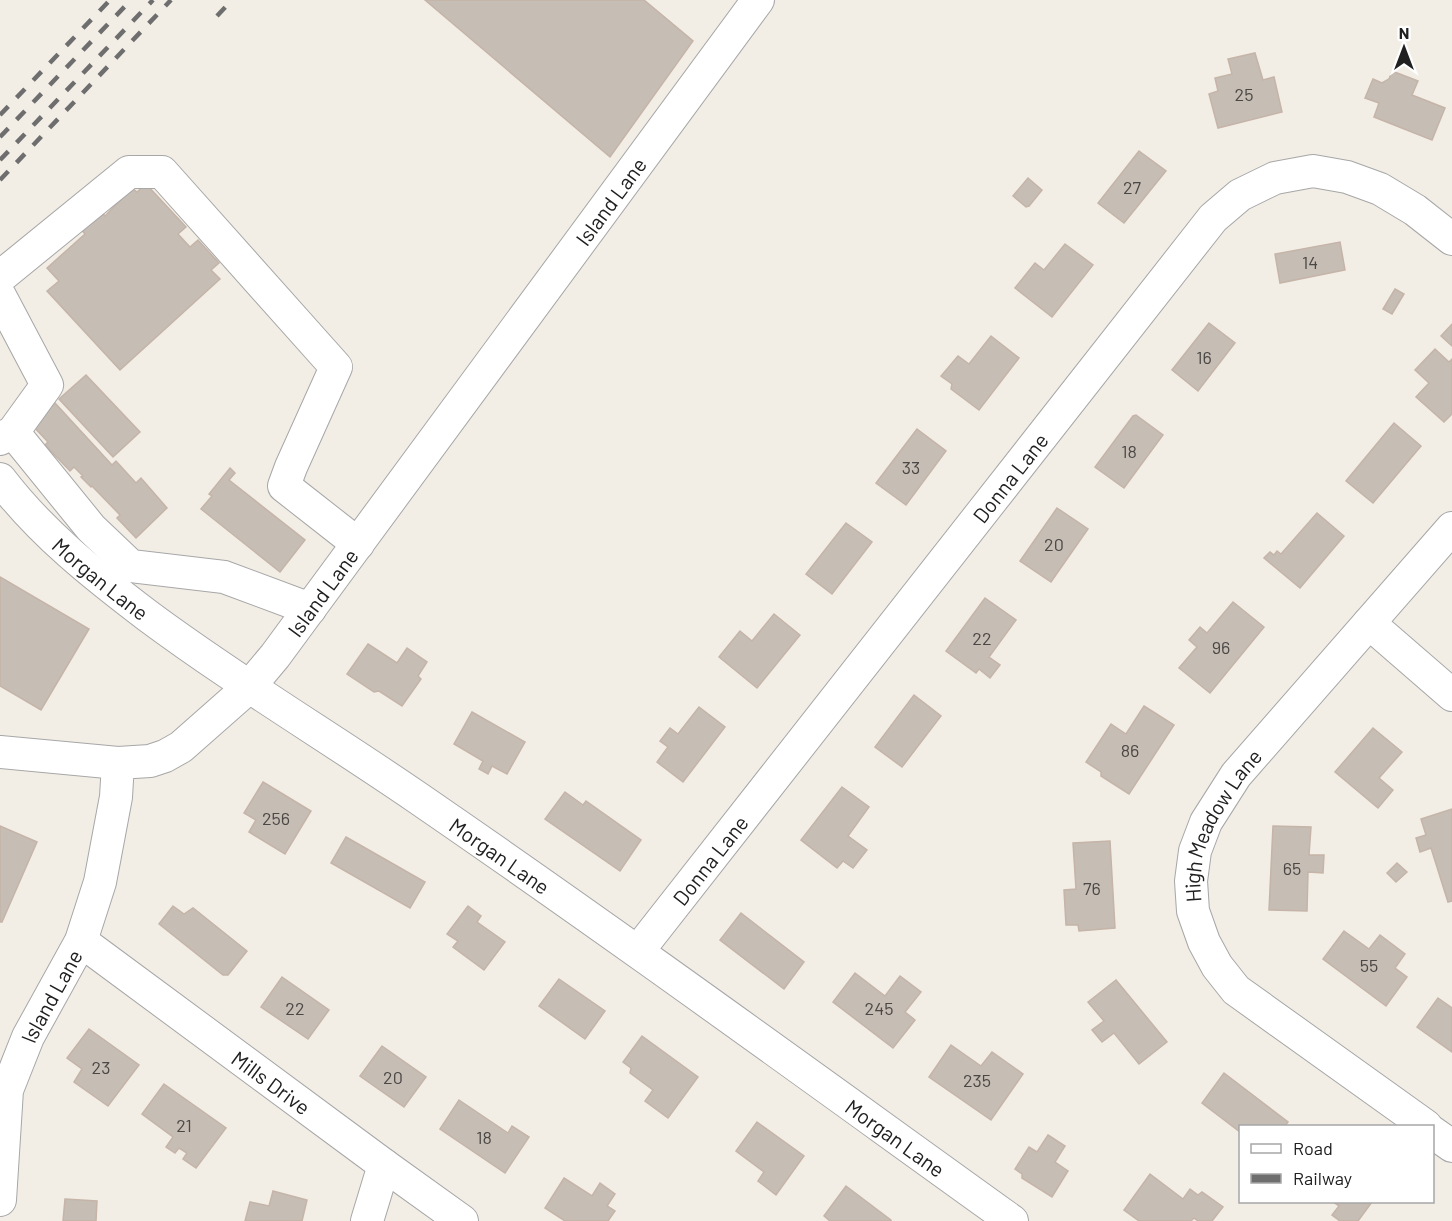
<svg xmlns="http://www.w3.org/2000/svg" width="1452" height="1221" viewBox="0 0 1452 1221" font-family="Barlow,sans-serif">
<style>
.building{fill:#c6bdb5;stroke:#c5b4a7;stroke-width:1.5}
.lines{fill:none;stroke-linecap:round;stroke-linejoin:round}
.minor-casing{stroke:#a7a7a7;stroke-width:34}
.minor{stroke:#fff;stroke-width:32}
.rail{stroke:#6e6e6e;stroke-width:4.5;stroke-dasharray:12 12;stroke-linecap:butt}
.labels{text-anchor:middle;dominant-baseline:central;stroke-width:6;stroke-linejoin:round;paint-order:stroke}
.number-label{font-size:18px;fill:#4a4745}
.street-label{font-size:21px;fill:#202020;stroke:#fff}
</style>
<rect width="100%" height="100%" fill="#f2eee6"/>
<g class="building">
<path d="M425,0H644L693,41L610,157Z"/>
<path d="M1255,53L1263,80L1274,77L1282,112L1218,128L1209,94L1218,91L1215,78L1232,74L1228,59Z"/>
<path d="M1392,71L1418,81L1412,95L1445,108L1432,140L1374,117L1379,103L1365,98L1373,79L1382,83L1389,79Z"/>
<path d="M1139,151L1166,171L1124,223L1098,203Z"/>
<path d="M1028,178L1042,190L1029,206L1026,207L1013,196Z"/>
<path d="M146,184L186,227L178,234L190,247L198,240L219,263L211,270L220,279L120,370L47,291L59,281L47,268L85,234L77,225L97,207L105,216L132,188L137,192Z"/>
<path d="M1340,242L1345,270L1280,283L1275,254Z"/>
<path d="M1065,244L1093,265L1052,317L1015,288L1035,263L1044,270Z"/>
<path d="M1395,289L1404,294L1392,314L1383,309Z"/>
<path d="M1209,323L1235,343L1198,391L1172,370Z"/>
<path d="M1452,324V346L1441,336Z"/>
<path d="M991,336L1019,358L979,410L951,389L952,384L941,376L958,356L969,364Z"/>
<path d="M1435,349L1449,362L1452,359V414L1444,422L1416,397L1429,383L1415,370Z"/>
<path d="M86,375L140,432L113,457L59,399Z"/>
<path d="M55,403L112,465L116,461L136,483L141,478L167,508L136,538L117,518L120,515L92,486L91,487L81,477L83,476L74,467L70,471L45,445L48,442L32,425Z"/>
<path d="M1136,415L1163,435L1124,488L1095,467L1133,416Z"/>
<path d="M1394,423L1421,446L1373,503L1346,481Z"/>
<path d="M917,429L946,451L906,505L876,483Z"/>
<path d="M230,468L235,473L229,480L305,540L280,572L201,509L212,496L209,494Z"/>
<path d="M1057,508L1088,529L1051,582L1020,561Z"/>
<path d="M1317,513L1344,536L1300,588L1264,558L1270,552L1274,555L1277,551L1281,554Z"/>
<path d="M846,523L872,542L832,594L806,574Z"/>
<path d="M0,577L89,629L41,710L0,686Z"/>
<path d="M985,598L1016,620L989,657L1000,665L990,678L979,669L976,673L946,651Z"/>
<path d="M1233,602L1264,627L1210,693L1179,668L1197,647L1189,640L1200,627L1207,633Z"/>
<path d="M774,614L800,635L757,688L719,657L740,631L752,641Z"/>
<path d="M368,644L397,663L407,648L427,662L418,676L421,679L402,706L379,691L374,692L347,674Z"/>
<path d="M914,695L941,716L902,767L875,747Z"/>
<path d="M1144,706L1174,725L1129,794L1101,776V772L1086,762L1111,724L1126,734Z"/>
<path d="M699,707L725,727L683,782L657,762L668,747L660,741L670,728L678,734Z"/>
<path d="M472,712L525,742L507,774L492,766L488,774L479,769L483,761L454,744Z"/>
<path d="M1373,728L1402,752L1379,778L1393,790L1378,808L1335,772Z"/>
<path d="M263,782L311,811L285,854L249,832L256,820L244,813Z"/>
<path d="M842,787L869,807L848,836L867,850L853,868L843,861L837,868L801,840Z"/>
<path d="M565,792L583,805L586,801L641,840L620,871L545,819Z"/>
<path d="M1452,809V901L1448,902L1431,848L1420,852L1416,838L1426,835L1421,819Z"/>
<path d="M0,826L37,842L2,922H0Z"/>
<path d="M1273,826L1311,827L1309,855H1324L1323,873L1308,872L1307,911L1269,910Z"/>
<path d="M346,837L425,882L410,908L331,863Z"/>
<path d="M1110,841L1115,928L1079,931L1078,925H1066L1064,890L1076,889L1073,843Z"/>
<path d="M1397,863L1407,872L1396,882L1387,873Z"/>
<path d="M173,906L184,914L193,908L247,951L228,975H223L159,924Z"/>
<path d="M468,906L481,916L477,922L505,942L484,970L453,947L458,941L447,934Z"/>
<path d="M741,913L804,962L784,989L720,940Z"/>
<path d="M1344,931L1369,949L1380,935L1405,954L1395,968L1407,977L1386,1006L1323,959Z"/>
<path d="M855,973L885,996L900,976L921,992L905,1012L915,1020L893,1048L833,1002Z"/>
<path d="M282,977L329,1010L308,1039L261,1007Z"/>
<path d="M559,979L605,1011L585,1039L539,1006Z"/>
<path d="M1116,980L1167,1042L1139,1064L1114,1033L1102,1042L1092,1030L1104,1021L1088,1002Z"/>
<path d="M1438,998L1452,1008V1052L1417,1027Z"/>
<path d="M89,1029L139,1065L108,1106L74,1082L82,1069L67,1058Z"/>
<path d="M642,1036L698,1077L668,1118L645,1101L653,1090L630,1073L631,1068L623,1062Z"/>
<path d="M951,1045L981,1066L992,1052L1023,1074L991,1120L929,1077Z"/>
<path d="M382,1046L426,1077L404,1107L360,1076Z"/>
<path d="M1224,1073L1288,1122L1285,1126H1240V1132L1202,1103Z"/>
<path d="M164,1084L226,1128L196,1168L183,1159L187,1153L179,1148L175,1153L166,1147L173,1137L142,1114Z"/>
<path d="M459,1100L508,1133L512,1126L529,1137L505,1173L440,1129Z"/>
<path d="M757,1122L804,1156L776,1195L758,1181L764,1172L736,1151Z"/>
<path d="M1048,1135L1065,1146L1055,1162L1068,1171L1052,1197L1022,1178V1174L1015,1169L1029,1147L1037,1152Z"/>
<path d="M1150,1174L1183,1199L1190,1189L1198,1195L1202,1192L1223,1207L1212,1221H1198L1194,1218L1191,1221H1139L1124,1210Z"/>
<path d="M564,1178L592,1196L600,1183L615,1194L607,1206L615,1211L608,1221H565L545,1208Z"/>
<path d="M846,1186L891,1220V1221H830L824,1216Z"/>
<path d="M273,1191L307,1200L302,1221H245L250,1202L269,1206Z"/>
<path d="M65,1199L97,1201L96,1221H63Z"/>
<path d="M1333,1202H1372L1358,1221H1340L1332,1215L1339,1206Z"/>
</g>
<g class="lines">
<g class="minor-casing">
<g id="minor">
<path d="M0,277L129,172H162L336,367L291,467L284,486L358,544"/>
<path d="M0,296L47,385L13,432L0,439"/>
<path d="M13,432L91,528L131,566L224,577L310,609"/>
<path id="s1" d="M0,479C41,533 94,575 148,616C234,680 326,735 415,796C616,934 813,1078 1012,1221"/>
<path d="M1369,623L1452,695"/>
<path d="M0,752L118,763"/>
<path id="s2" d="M81,941L384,1165L462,1221"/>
<path id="s3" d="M638,951L1213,218L1240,195L1275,178L1313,171L1347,177L1380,189L1415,210L1452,239"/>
<path id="s4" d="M1426,1126L1236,990L1217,966L1204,942L1193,911L1191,881L1195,851L1206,822L1236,775L1452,528"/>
<path d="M1432,1132L1452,1146"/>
<path id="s5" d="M0,1200L7,1090L28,1037L81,941L100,882L116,797L118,763L150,761L165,756L181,747L249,687L275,656L758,0"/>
<path d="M367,1221L384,1165"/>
</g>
</g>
<use href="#minor" class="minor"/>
<g class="rail">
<path d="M217,16L232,0"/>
<path d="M0,115L110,0"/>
<path d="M0,137L131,0"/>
<path d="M0,160L153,0"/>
<path d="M0,180L171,0"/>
</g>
</g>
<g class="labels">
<g class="number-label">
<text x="1244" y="94">25</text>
<text x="1132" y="187">27</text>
<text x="1310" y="262">14</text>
<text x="1204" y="357">16</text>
<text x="1129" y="451">18</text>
<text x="911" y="467">33</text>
<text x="1054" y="544">20</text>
<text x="982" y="638">22</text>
<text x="1221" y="647">96</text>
<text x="1130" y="750">86</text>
<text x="276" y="818">256</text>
<text x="1292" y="868">65</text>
<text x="1092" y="888">76</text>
<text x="1369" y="965">55</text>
<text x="295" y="1008">22</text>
<text x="879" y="1008">245</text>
<text x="101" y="1067">23</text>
<text x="393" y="1077">20</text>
<text x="977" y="1080">235</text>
<text x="184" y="1125">21</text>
<text x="484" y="1137">18</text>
</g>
<g class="street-label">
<text stroke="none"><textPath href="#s5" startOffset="1222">Island Lane</textPath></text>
<text stroke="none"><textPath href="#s3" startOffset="602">Donna Lane</textPath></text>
<text stroke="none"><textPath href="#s1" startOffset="142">Morgan Lane</textPath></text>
<text stroke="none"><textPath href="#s5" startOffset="736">Island Lane</textPath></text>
<text stroke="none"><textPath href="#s4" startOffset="418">High Meadow Lane</textPath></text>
<text stroke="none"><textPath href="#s1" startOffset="628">Morgan Lane</textPath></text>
<text stroke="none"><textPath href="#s3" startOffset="116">Donna Lane</textPath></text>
<text stroke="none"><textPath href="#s5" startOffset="214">Island Lane</textPath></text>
<text stroke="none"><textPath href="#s2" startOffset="237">Mills Drive</textPath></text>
<text stroke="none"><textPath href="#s1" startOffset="1114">Morgan Lane</textPath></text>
</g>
</g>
<rect x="1239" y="1125" width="195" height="78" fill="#ffffff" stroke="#a6a6a6" stroke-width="1.5"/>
<rect x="1251" y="1144" width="30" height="9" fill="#ffffff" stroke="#a6a6a6" stroke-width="1.5"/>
<text x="1293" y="1155" font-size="18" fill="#202020">Road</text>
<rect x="1251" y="1174" width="30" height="9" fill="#6e6e6e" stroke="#a6a6a6" stroke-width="1.5"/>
<text x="1293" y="1185" font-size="18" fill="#202020">Railway</text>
<g transform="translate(1404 48)" stroke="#ffffff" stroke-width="4.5" paint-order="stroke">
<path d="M0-4.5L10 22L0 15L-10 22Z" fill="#202020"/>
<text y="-9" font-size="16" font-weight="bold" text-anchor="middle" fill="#202020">N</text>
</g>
</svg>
